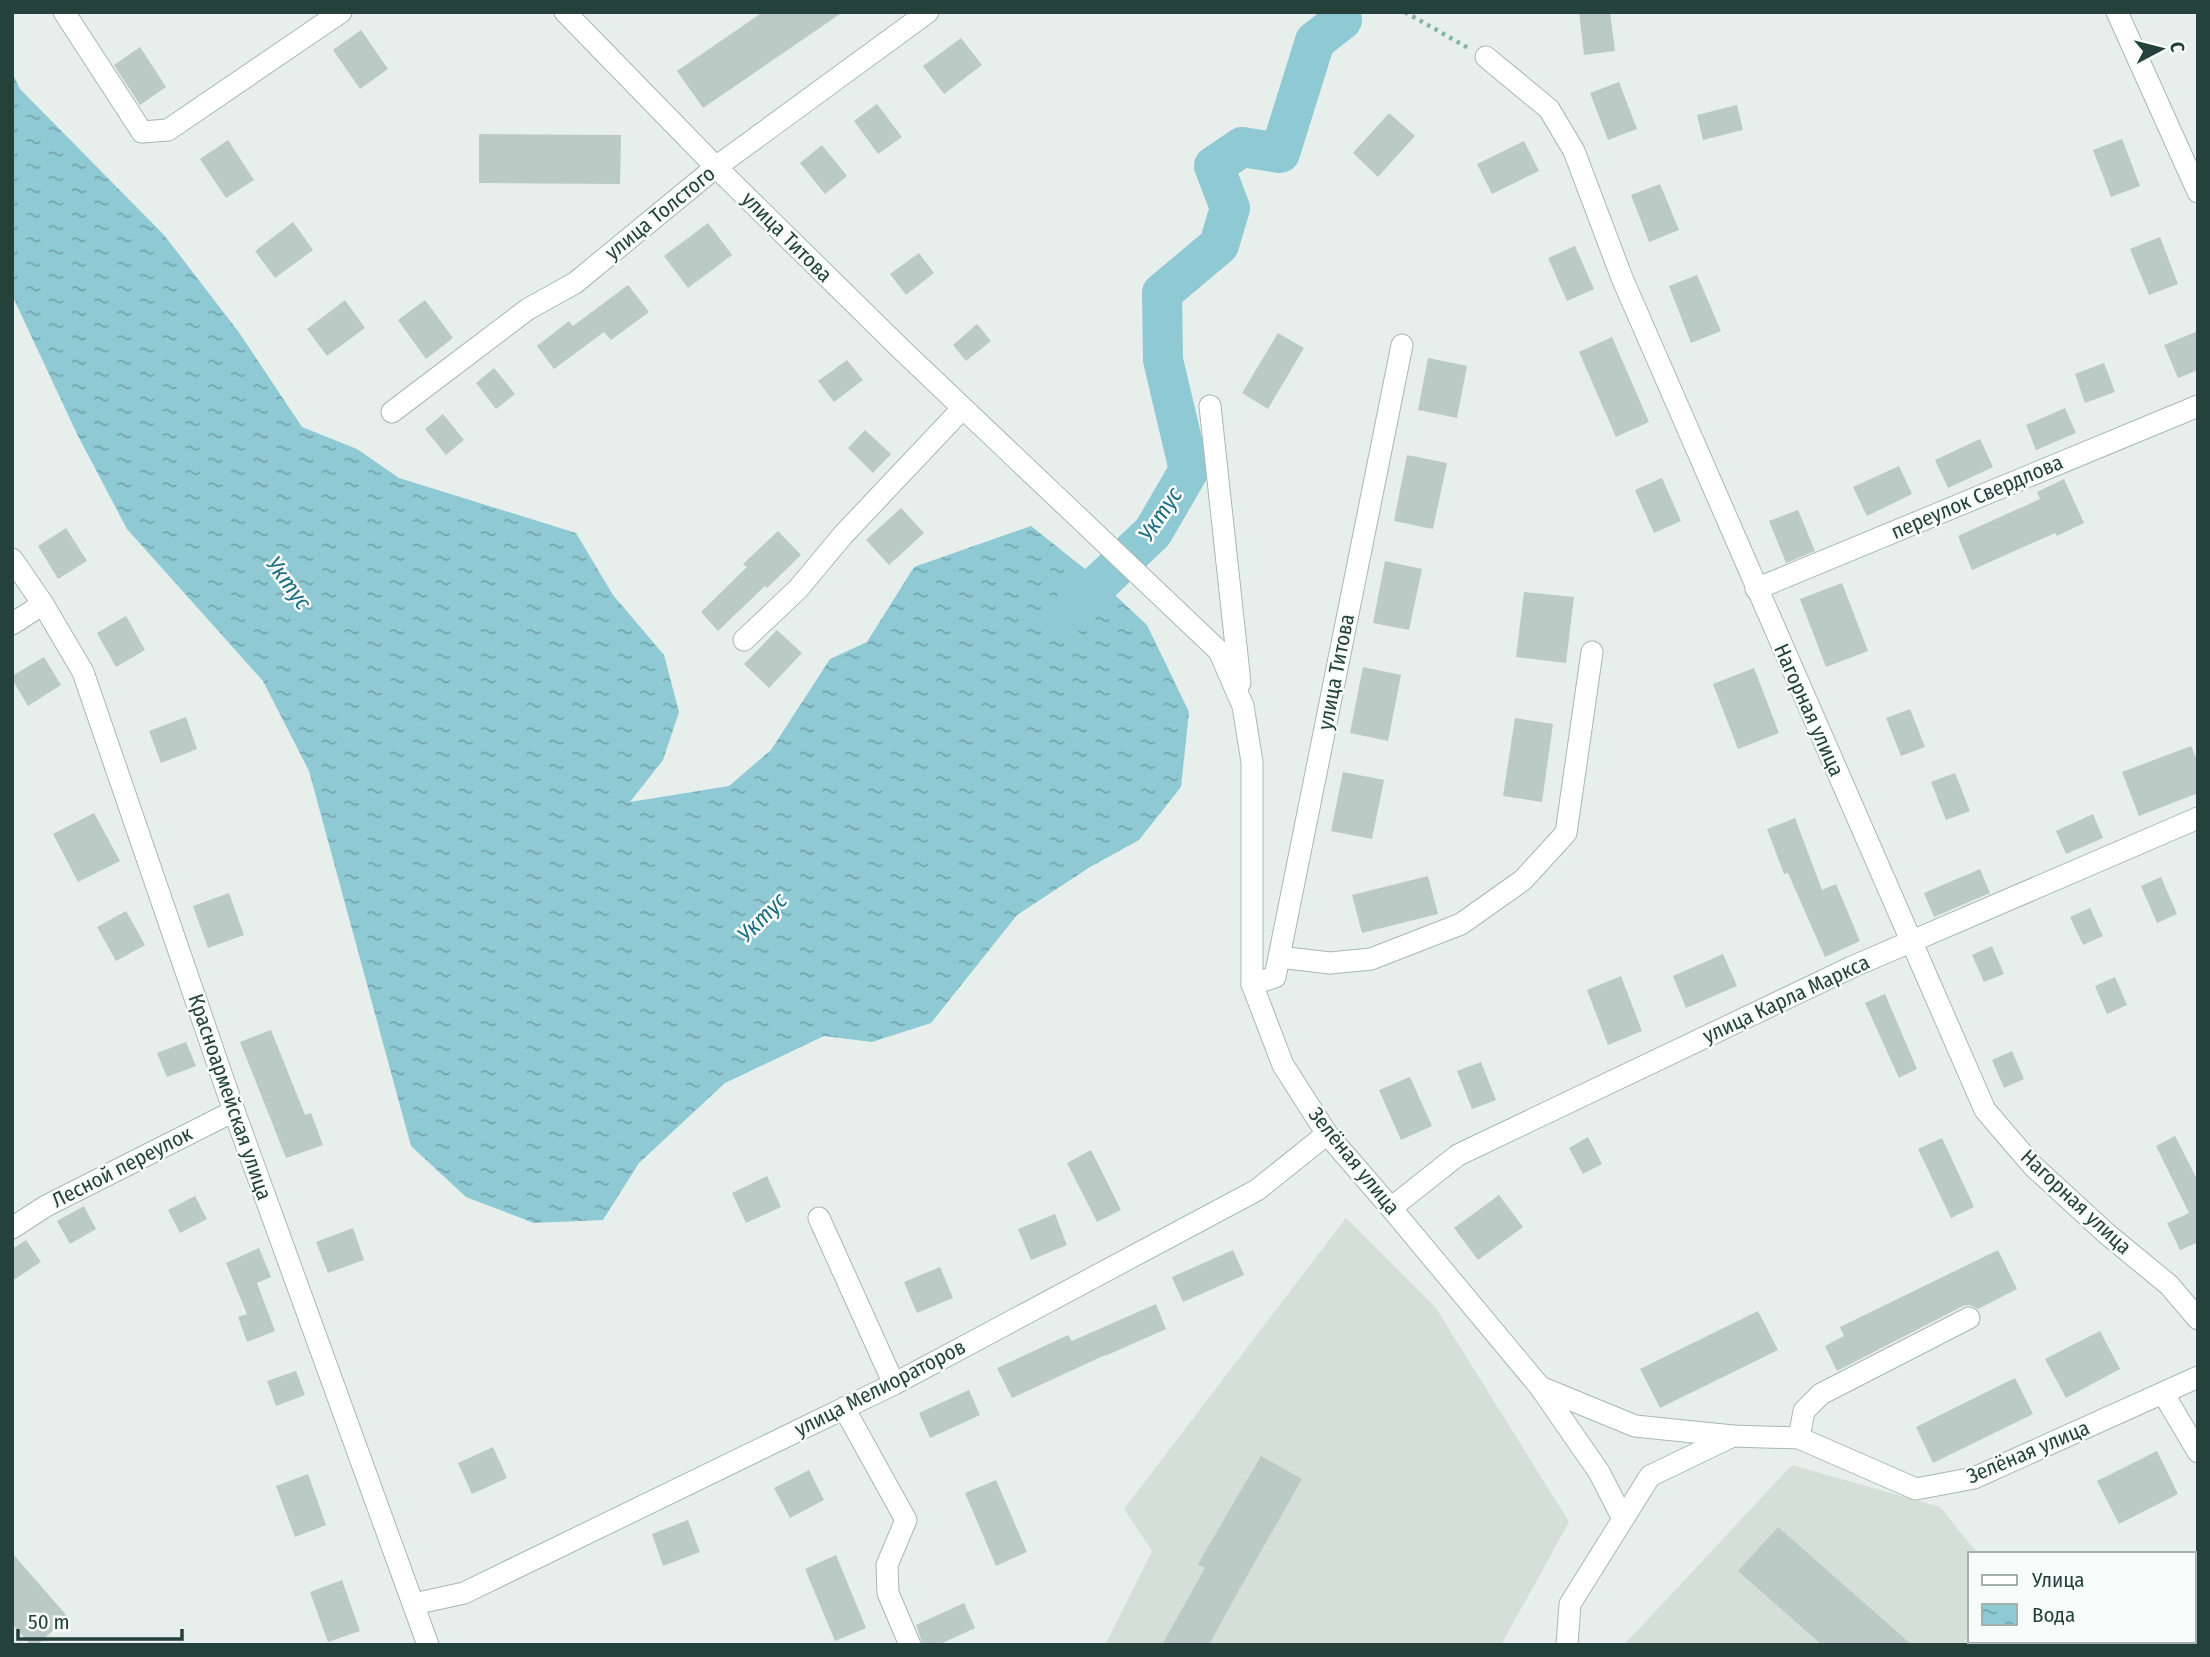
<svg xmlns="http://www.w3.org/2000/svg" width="2210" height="1657" viewBox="0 0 2210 1657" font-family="'Fira Sans Condensed',sans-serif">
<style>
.built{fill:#d4dfda}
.water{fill:url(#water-ripples)}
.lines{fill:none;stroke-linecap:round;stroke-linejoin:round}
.river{stroke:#8ec9d4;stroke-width:40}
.building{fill:#bbcac4}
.minor-casing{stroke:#a8b8b2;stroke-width:23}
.path{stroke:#86b3a5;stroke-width:4.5;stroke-dasharray:3.5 5;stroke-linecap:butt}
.minor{stroke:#fff;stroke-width:21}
.labels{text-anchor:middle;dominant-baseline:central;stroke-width:5;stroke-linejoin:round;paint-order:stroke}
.street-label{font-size:21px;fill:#24423a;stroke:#f7fbf9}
.water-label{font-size:23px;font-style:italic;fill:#1c6f80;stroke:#f7fbf9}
</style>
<defs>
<pattern id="water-ripples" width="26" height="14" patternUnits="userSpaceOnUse" patternTransform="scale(1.75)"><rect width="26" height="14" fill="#8ec9d4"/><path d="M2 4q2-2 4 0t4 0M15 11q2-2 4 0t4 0" fill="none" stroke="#74a5ad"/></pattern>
</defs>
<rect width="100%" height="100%" fill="#e6efeb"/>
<g class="built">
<path d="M1346,1218L1436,1308L1569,1522L1501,1645H1105L1152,1551L1124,1509Z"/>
<path d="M1792,1465L1940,1507L1978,1554H1970V1634L1965,1641L1968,1645H1624Z"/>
</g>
<path class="water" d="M12,72L20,89L164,235L238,331L302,427L357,449L399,478L576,533L613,595L664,655L679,712L663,760L630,802L729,786L771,750L830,659L867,642L914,567L1031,526L1100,581L1147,625L1189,712L1181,787L1139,840L1090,867L1017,915L931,1023L872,1042L824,1036L725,1083L639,1163L603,1220L534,1223L466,1197L411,1146L309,771L263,681L127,529L77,434L12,295Z"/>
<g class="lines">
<path class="river" d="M1060,621L1153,532L1189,470L1163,360L1162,293L1219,245L1230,208L1214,166L1242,147L1280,153L1315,41L1342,20L1340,12"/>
</g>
<g class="building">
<path d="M763,12H843L703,108L677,71Z"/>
<path d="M1579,12H1610L1615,51L1584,55Z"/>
<path d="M361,30L388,69L360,89L333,50Z"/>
<path d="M961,38L982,65L944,94L923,66Z"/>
<path d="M140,47L166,87L140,105L114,65Z"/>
<path d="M1619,82L1637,129L1608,140L1590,93Z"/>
<path d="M877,104L902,137L878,154L854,121Z"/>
<path d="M1737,105L1743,130L1703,140L1697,115Z"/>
<path d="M1389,113L1415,136L1378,177L1353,153Z"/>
<path d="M479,134L621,135L620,184L479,183Z"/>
<path d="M2122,139L2140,186L2111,197L2093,150Z"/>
<path d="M228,140L254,180L226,198L200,159Z"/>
<path d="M1524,141L1539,171L1492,194L1477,164Z"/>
<path d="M822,145L847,176L825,194L800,163Z"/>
<path d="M1660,184L1679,230L1649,242L1631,195Z"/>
<path d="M293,222L313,250L275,278L255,251Z"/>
<path d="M708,223L732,255L688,288L664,256Z"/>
<path d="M2160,237L2178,284L2149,295L2130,249Z"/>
<path d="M1575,246L1594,289L1567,301L1548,258Z"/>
<path d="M919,253L934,273L906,295L890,274Z"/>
<path d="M1697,275L1721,331L1691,343L1669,286Z"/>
<path d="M628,285L649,312L611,340L604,332L554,369L537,346L569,321L573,326Z"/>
<path d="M345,300L365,328L327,356L307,329Z"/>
<path d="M425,300L453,338L426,359L398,320Z"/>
<path d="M977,324L991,341L966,361L953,345Z"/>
<path d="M2198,331V370L2178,378L2164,345Z"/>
<path d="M1278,333L1304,348L1268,409L1242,393Z"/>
<path d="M1612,337L1649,422L1616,437L1579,352Z"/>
<path d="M1428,358L1467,366L1457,418L1418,410Z"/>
<path d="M847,360L863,380L834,402L818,381Z"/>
<path d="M2104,363L2115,392L2085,403L2075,374Z"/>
<path d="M494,368L515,394L496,409L476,383Z"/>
<path d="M2065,408L2076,433L2036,450L2026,425Z"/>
<path d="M443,414L464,440L446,455L425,429Z"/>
<path d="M865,430L891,454L873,473L848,448Z"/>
<path d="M1980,439L1993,467L1948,488L1935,460Z"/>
<path d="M1407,455L1447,463L1433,529L1394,521Z"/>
<path d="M1899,466L1912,494L1867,516L1853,487Z"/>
<path d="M1662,478L1681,521L1654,533L1635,490Z"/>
<path d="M2064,479L2084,523L2057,536L2055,533L1972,570L1958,536L2040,499L2037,492Z"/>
<path d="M901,508L924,533L889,565L866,540Z"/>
<path d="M1798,510L1815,551L1786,563L1769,521Z"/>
<path d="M66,528L87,561L58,579L38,546Z"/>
<path d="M778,531L801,555L767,588L765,586L718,631L701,612L747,567L743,564Z"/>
<path d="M1385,561L1422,569L1409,630L1373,623Z"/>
<path d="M1842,583L1868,651L1826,667L1800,599Z"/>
<path d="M1524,592L1574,597L1566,663L1516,657Z"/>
<path d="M126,616L145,650L116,667L97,633Z"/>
<path d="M777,630L802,653L769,688L744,664Z"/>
<path d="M44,657L61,685L28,706L12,679V676Z"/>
<path d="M1363,667L1401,675L1388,741L1350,733Z"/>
<path d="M1754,668L1779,733L1738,749L1713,684Z"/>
<path d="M1910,709L1925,747L1901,756L1886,718Z"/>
<path d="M186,717L197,749L161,763L149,731Z"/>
<path d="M1515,718L1553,724L1542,802L1503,796Z"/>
<path d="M2191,746L2198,762V793L2139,816L2122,772Z"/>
<path d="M1343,772L1384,780L1372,839L1331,831Z"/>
<path d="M1955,773L1970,811L1946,820L1931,782Z"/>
<path d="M94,813L120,861L78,882L53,834Z"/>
<path d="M2093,814L2103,838L2066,854L2056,831Z"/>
<path d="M1795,818L1822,890L1836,884L1860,941L1825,957L1788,873L1784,874L1767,829Z"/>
<path d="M1980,869L1990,893L1934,917L1924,893Z"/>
<path d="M1428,876L1438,914L1362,933L1352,895Z"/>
<path d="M2161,877L2177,914L2157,923L2141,886Z"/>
<path d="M229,893L244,935L208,948L193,906Z"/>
<path d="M2090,908L2103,936L2083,945L2070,917Z"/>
<path d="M126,911L145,945L116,961L97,927Z"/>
<path d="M1992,946L2004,974L1984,982L1972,955Z"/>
<path d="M1723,954L1737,986L1686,1008L1673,976Z"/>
<path d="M1621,976L1642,1031L1608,1045L1587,990Z"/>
<path d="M2115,977L2127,1005L2107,1014L2095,986Z"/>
<path d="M1885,994L1917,1069L1899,1078L1865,1003Z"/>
<path d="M271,1030L305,1115L311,1113L323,1145L286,1158L240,1042Z"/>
<path d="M186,1042L196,1066L167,1077L157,1053Z"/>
<path d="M2012,1051L2024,1079L2004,1088L1992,1060Z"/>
<path d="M1481,1062L1496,1100L1472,1109L1457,1071Z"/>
<path d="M1410,1077L1432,1126L1401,1140L1379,1090Z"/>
<path d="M2175,1136L2198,1181V1242L2180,1250L2167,1223L2189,1213L2156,1146Z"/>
<path d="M1588,1137L1602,1164L1583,1174L1569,1148Z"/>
<path d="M1942,1138L1974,1207L1951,1218L1918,1149Z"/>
<path d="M1091,1150L1121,1210L1097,1222L1067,1163Z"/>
<path d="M767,1176L781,1207L746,1223L732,1193Z"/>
<path d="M1499,1195L1523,1227L1478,1260L1454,1228Z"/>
<path d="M195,1196L207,1219L180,1233L168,1210Z"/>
<path d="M84,1206L96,1229L70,1244L57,1221Z"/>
<path d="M1055,1214L1067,1245L1031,1260L1018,1229Z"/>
<path d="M353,1228L364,1260L328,1273L316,1242Z"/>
<path d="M26,1240L41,1262L12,1281V1249Z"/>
<path d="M259,1248L271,1277L257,1283L275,1331L247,1342L238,1317L247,1314L226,1263Z"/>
<path d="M1233,1250L1244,1275L1183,1302L1172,1277Z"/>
<path d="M1998,1250L2017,1289L1978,1309L1970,1305L1963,1306L1837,1371L1825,1346L1844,1336L1840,1327Z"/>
<path d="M940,1267L953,1298L917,1313L904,1282Z"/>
<path d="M1156,1304L1166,1329L1105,1356V1355L1012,1398L997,1368L1068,1335L1072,1341Z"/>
<path d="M1758,1311L1778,1350L1660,1408L1640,1369Z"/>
<path d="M2100,1331L2120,1369L2066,1398L2045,1359Z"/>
<path d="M296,1371L305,1395L276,1406L267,1381Z"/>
<path d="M2015,1378L2033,1414L1933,1463L1916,1427Z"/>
<path d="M969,1390L980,1415L930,1438L919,1413Z"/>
<path d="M493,1447L507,1478L472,1494L458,1463Z"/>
<path d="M2157,1451L2178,1494L2119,1524L2097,1481Z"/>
<path d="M1261,1456L1302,1479L1235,1597L1209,1645H1162L1205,1568L1198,1564Z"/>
<path d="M809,1470L824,1500L790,1518L774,1488Z"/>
<path d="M308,1474L326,1525L295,1537L276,1486Z"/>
<path d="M996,1480L1027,1552L996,1566L965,1493Z"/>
<path d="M688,1520L700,1552L663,1566L652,1534Z"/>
<path d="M1778,1527L1912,1645H1822L1738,1571Z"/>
<path d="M12,1553L68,1617L37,1645H31L12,1624Z"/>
<path d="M836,1555L866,1628L835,1641L805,1569Z"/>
<path d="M342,1580L360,1631L328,1642L310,1592Z"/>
<path d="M964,1603L975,1628L938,1645H923L916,1625Z"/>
</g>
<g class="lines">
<g class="minor-casing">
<g id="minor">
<path d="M64,12L142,132L168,130L341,12"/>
<path d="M565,12L716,167L903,351L1219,651L1243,706L1252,762V984L1283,1065L1327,1134L1391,1208L1540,1387L1599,1472L1623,1519"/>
<path d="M2117,12L2198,192"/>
<path d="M1486,57L1549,109L1574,151L1622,278L1985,1110L2033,1166L2107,1234L2169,1285L2198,1319"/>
<path d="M1210,406L1240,683"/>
<path d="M392,412L528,309L575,283L716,167L928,12"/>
<path d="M12,559L43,604L83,672L234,1111L428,1645"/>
<path d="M1756,589L2198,406"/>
<path d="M12,624L43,604"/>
<path d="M744,640L798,589L843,535L962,409"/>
<path d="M1279,957L1330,963L1371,959L1461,924L1523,880L1566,833L1592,652"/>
<path d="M1252,984L1275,977L1402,345"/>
<path d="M1391,1208L1458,1155L1852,967L2198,818"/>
<path d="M819,1218L894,1384"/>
<path d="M12,1228L46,1206L234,1111"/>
<path d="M1540,1387L1635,1426L1733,1436L1799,1438L1916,1489L1974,1478L2198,1377"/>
<path d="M2163,1393L2198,1452"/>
<path d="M844,1408L906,1520L887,1565L888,1593L910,1645"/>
<path d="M1799,1438L1804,1411L1821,1394L1969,1318"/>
<path d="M414,1604L464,1593L894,1384L1257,1190L1327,1134"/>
<path d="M1567,1645L1570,1604L1650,1476L1733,1436"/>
</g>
</g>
<path class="path" d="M1405,12L1470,49"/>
<use href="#minor" class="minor"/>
</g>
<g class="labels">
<g class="street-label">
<text transform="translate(660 213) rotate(-39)">улица Толстого</text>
<text transform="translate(787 237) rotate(45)">улица Титова</text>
<text transform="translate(1977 497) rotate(-23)">переулок Свердлова</text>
<text transform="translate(1336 672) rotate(-79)">улица Титова</text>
<text transform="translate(1809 710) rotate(66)">Нагорная улица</text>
<text transform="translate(1786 999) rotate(-25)">улица Карла Маркса</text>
<text transform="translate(230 1097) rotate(71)">Красноармейская улица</text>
<text transform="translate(1354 1161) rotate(51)">Зелёная улица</text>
<text transform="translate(122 1167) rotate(-27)">Лесной переулок</text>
<text transform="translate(2076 1202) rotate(43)">Нагорная улица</text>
<text transform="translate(880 1388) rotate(-27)">улица Мелиораторов</text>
<text transform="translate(2028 1452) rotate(-23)">Зелёная улица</text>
</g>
<g class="water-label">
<text transform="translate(1160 514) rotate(-56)">Уктус</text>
<text transform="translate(289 583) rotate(54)">Уктус</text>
<text transform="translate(762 917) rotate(-45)">Уктус</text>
</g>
</g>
<rect width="2210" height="1657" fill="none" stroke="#24423a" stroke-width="28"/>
<rect x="1968" y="1552" width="228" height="91" fill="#f7fbf9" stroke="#a3b1ad" stroke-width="2"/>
<rect x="1982" y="1575" width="35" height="10" fill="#ffffff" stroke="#a3b1ad" stroke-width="2"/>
<text x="2032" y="1587" font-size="21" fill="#24423a">Улица</text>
<rect x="1982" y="1604" width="35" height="21" fill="url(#water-ripples)" stroke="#a3b1ad" stroke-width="2"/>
<text x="2032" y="1622" font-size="21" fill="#24423a">Вода</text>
<g transform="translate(2161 49) rotate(83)" stroke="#f7fbf9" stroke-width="5" paint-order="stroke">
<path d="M0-5L12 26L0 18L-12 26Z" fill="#24423a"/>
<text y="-10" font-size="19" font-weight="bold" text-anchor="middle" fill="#24423a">С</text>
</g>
<path d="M18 1629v10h164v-10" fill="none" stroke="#24423a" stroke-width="3.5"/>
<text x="28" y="1629" font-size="21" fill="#24423a" stroke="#f7fbf9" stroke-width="5" paint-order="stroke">50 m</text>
</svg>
